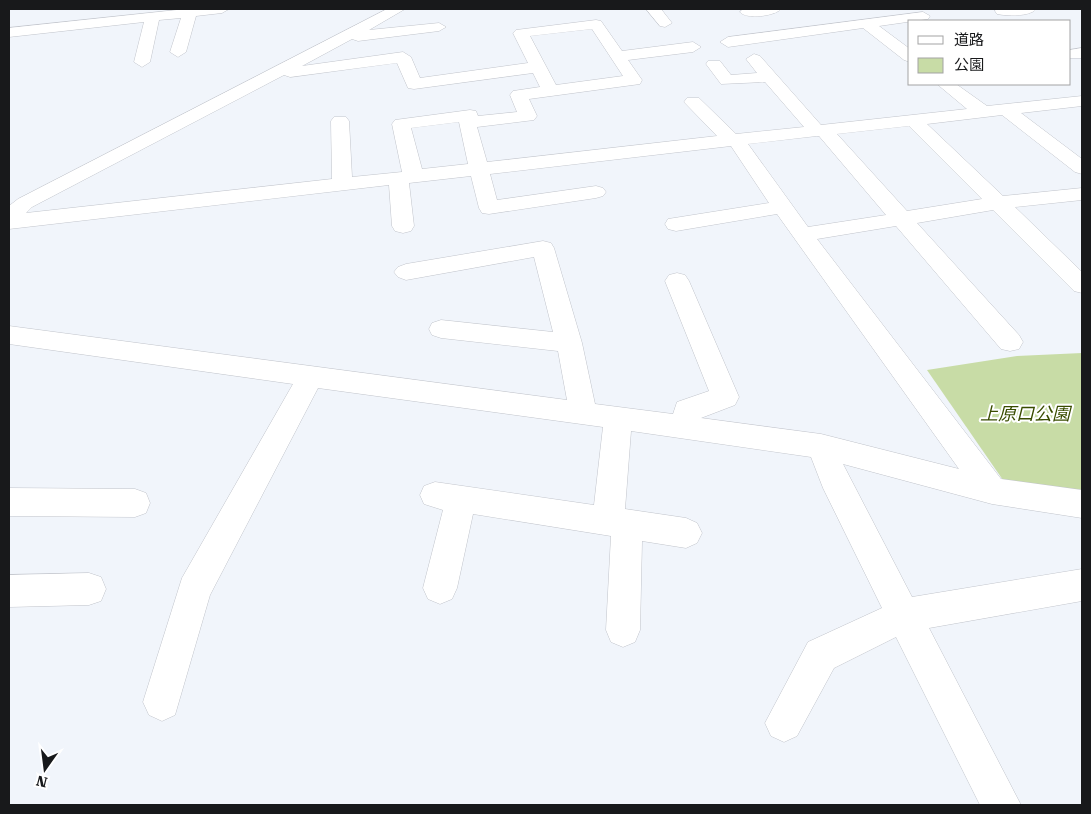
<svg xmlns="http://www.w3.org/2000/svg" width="1091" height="814" viewBox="0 0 1091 814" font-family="'Roboto Serif','Noto Sans JP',serif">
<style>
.green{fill:#c8dca6}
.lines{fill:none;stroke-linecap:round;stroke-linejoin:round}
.minor-casing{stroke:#c1c4cb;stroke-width:1}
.minor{fill:#fff;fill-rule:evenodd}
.labels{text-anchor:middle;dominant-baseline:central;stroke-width:4;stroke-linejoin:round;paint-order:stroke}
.park-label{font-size:18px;font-style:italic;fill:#394c00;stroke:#fff}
</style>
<rect width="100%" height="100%" fill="#f1f5fb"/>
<path class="green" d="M1082,353V494L1005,483L927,370L1017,356Z"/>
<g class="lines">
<g class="minor-casing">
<g id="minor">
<path d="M186,9H229L222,13L196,16L186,52L178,57L170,52L181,18L159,20L150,62L142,67L134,62L144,22L9,37V28Z"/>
<path d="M387,9H405L369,30L439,23L446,27L439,31L358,41L352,39L302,66L403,52L411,57L420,78L528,63L513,33L516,30L596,20L601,21L622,51L693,42L701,47L693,52L628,60L642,80L640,84L529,99L537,116L534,120L477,127L487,162L717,136L684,102L687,98H699L736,134L804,127L765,82L721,84L706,64L708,61H720L731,75L757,73L746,59L754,54L760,56L821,125L967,109L937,84H956L987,106L1082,96V106L1021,113L1082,159V174L1075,172L1002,115L927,124L1003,196L1082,188V200L1015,207L1082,272V293L1074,291L993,210L917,223L1019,335L1023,342L1019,349L1010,351L1001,349L896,226L817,239L1001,479L1082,490V518L992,504L843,464L912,597L1082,569V601L929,628L1021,805H980L896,637L834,668L797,736L784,742L771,736L765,723L808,642L882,608L823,488L811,457L631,431L625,509L686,518L697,523L702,533L697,543L686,548L642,541L640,630L635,642L623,647L611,642L606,630L611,536L473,514L457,588L452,599L440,604L428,599L423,588L443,510L424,504L420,495L424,486L435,482L594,505L603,427L318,388L210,595L175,715L162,721L149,715L143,702L182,578L293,384L9,344V326L567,400L558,351L441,338L432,335L429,329L432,323L441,320L553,332L534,257L406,280L398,277L394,272L398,267L406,264L543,241L551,243L554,248L582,343L595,404L673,414L677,402L709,391L665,281L669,275L677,273L685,275L689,281L739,397L735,405L701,418L821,434L959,469L777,214L676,231L668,229L665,224L668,219L769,203L731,146L490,174L497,200L596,186L603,188L606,192L603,196L596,198L489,214L482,213L479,208L471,176L409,183L414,226L411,231L403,233L395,231L392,226L389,185L9,229V206L18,199ZM592,29L623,76L556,85L530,36ZM397,63L408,88L414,89L533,73L540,87L513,91L510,95L517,112L478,116L476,111L470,110L395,120L392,124L402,172L352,177L349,121L346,117H334L331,121L332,179L26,213L32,207L284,75L290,77ZM459,122L468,164L422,169L411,128ZM909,126L982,199L907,211L837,134ZM817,136H819L886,215L808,227L748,144Z"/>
<path d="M646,9H661L672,23L665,27L660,26Z"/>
<path d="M743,9H781C775,16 746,20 740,12Z"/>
<path d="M996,9H1036C1030,17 1006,16 997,14L995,11Z"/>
<path d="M923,12L930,16L928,19L879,26L910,49V62L904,60L863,28L728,47L720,42L728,37Z"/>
<path d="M1082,48V58H1070V50Z"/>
<path d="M9,488L135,489L146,493L150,503L146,513L135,517L9,516Z"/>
<path d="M89,573L101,577L106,589L101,601L89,605L9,607V575Z"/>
</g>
</g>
<use href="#minor" class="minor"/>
</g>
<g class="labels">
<g class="park-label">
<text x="1025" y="413">上原口公園</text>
</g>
</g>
<rect width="1091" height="814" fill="none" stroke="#18191b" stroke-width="20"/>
<rect x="908" y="20" width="162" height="65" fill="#ffffff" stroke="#a3a3a4"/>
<rect x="918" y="36" width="25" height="8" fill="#ffffff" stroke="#a3a3a4"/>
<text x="954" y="45" font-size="15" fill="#18191b">道路</text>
<rect x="918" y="58" width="25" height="15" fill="#c8dca6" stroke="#a3a3a4"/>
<text x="954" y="70" font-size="15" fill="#18191b">公園</text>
<g transform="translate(45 769) rotate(194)" stroke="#ffffff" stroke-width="4" paint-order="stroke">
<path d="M0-4L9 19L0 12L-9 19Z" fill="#18191b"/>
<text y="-8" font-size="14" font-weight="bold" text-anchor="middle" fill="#18191b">N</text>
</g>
</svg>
